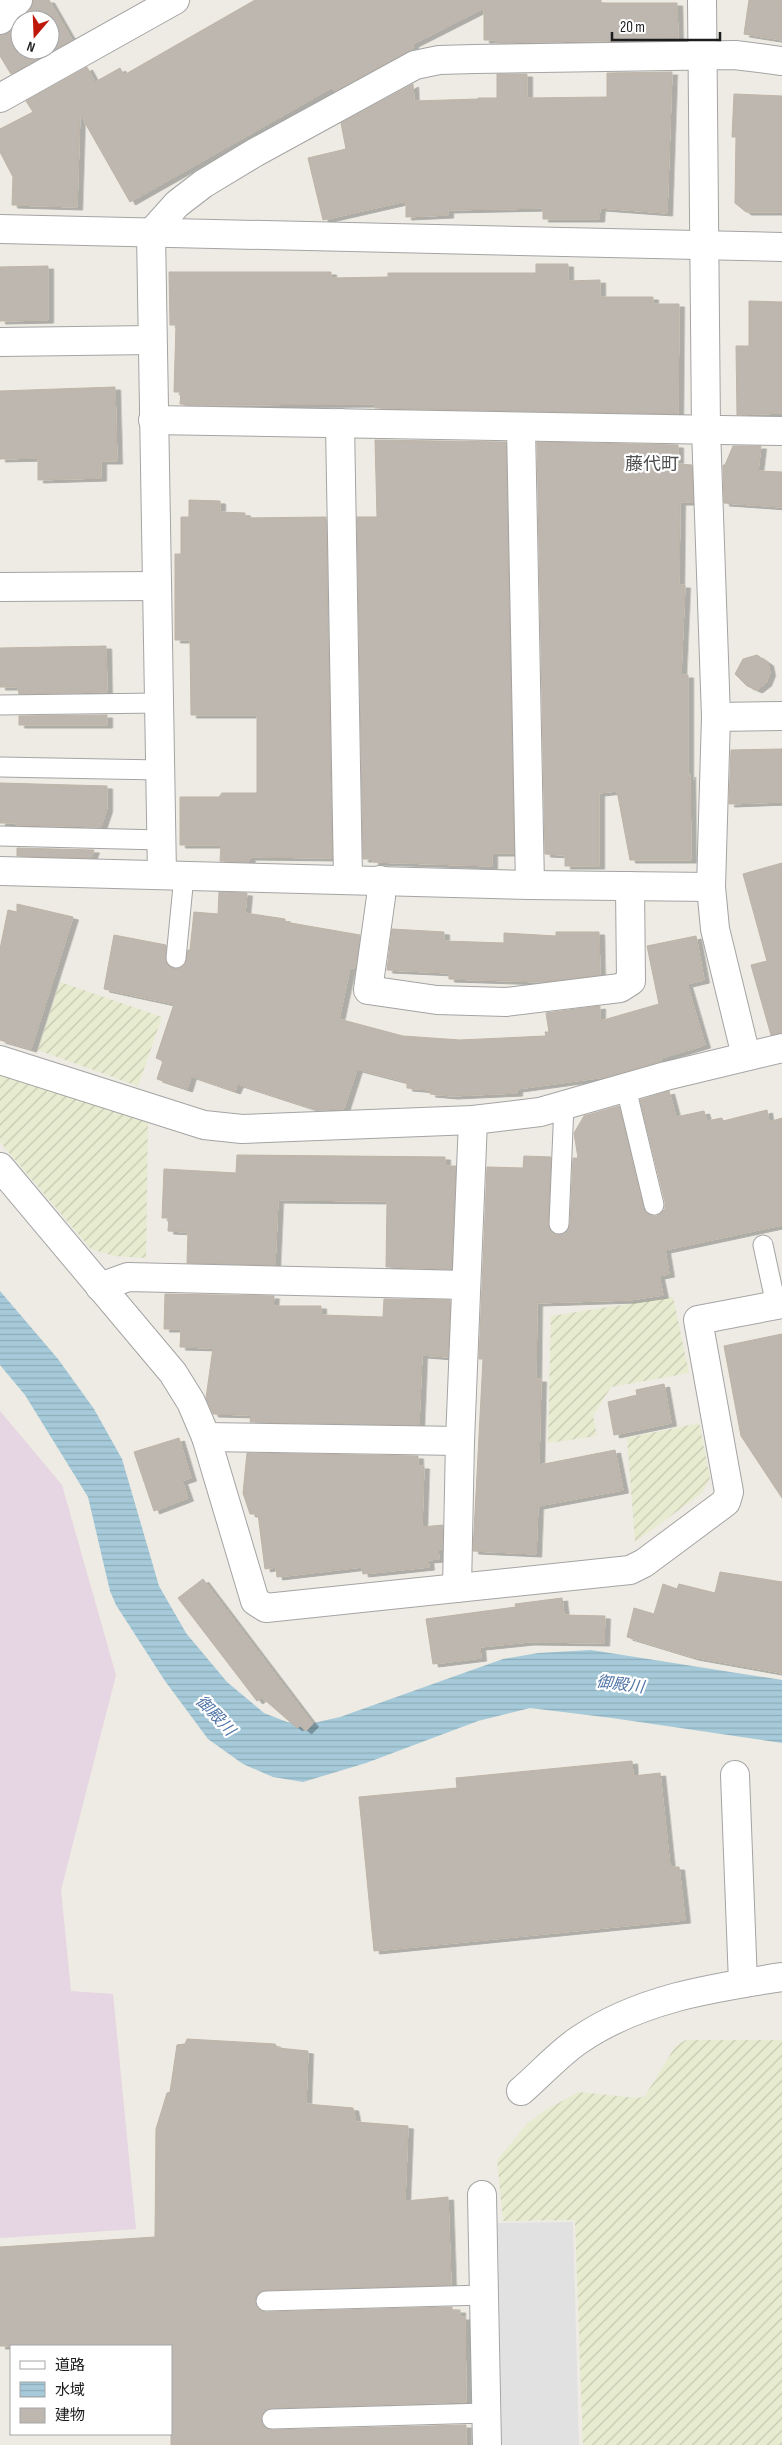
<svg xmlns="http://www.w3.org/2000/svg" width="782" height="2445" viewBox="0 0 782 2445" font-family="'Sofia Sans Condensed','Noto Sans JP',sans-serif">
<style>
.industrial{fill:#e6d5e2}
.farmland{fill:url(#farmland-furrows)}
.parking{fill:#e1e1e1}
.water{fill:url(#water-rules)}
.building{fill:#beb7b0;stroke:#beb3a6;filter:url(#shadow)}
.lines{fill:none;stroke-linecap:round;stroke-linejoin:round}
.lane-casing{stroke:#a4a4a4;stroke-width:21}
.street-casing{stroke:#a4a4a4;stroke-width:30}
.lane{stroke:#fff;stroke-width:19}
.street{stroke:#fff;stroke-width:28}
.labels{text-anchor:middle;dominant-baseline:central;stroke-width:4.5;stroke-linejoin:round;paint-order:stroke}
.water-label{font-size:16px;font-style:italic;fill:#4f74a6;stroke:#fff}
.quarter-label{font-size:18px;fill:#505050;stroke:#fff}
</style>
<defs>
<pattern id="farmland-furrows" width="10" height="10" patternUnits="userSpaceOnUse" patternTransform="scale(1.25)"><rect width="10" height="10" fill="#e7ebcf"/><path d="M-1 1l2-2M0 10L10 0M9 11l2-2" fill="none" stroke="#c6c9b1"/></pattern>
<pattern id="water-rules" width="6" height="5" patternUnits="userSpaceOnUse" patternTransform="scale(1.25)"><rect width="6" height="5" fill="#a6cad9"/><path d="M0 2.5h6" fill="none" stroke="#8eadba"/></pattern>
<filter id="shadow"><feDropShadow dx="5.5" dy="3" stdDeviation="0" flood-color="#0004"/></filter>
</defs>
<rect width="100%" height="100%" fill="#edebe3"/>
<path class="industrial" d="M0,1411L62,1485L116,1675L61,1890L71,1991L113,1994L136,2229L0,2238Z"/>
<g class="farmland">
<path d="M60,982L162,1017L138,1086L38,1050Z"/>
<path d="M0,1071L148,1117L146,1258L114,1256L91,1249L0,1142Z"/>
<path d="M673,1297L689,1373L611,1387L593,1416L597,1436L548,1443L551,1316Z"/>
<path d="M699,1423L710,1478L702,1493L635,1542L627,1438Z"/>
<path d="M685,2040H782V2445H583L575,2220L503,2221L497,2160L527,2124L544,2111L579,2092L638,2098L645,2096L675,2047Z"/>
</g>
<path class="parking" d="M573,2222L579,2445H502L498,2223Z"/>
<path class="water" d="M0,1291L58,1359L94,1409L122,1459L159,1586L186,1633L227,1682L264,1713L287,1722L309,1724L340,1717L503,1659L538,1653L591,1650L782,1680V1743L612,1718L530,1708L478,1721L366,1763L303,1782L273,1777L243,1764L208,1739L165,1681L116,1605L110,1591L88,1497L25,1395L0,1365Z"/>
<g class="building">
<path d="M33,0H49L72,40L11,74L0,56V35L11,31L20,21V50H50V20H21L30,10Z"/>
<path d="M255,0H601V3H677L678,39L496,43V40H484V8L413,44V49L334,91L333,87L130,202L80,114L77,207L12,205L13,177L0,152V129L33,112L26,101L87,67L95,82L120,68L124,75Z"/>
<path d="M749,0H782V40L744,34Z"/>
<path d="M672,72L667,213L600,208L599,219H543V208L448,210V215L406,217V201L323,220L308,158L346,149L341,123L413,84L414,101L478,99V98H497V74H527V98L607,97V73Z"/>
<path d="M734,94L782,96V212H746L735,203L736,137H732Z"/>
<path d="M536,264H568V281L600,280V297H653V304H679L678,414L375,408V404L191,405L180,404L181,392H174L176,325H170L169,272H331V278L388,277V273H536Z"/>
<path d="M48,266V320L0,321V267Z"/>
<path d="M749,301L782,302V413L737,415L736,346H749Z"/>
<path d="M115,387L117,461H101V478L38,480V458L0,459V391Z"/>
<path d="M375,440L506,442L514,853H492V866L373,862V859H363L357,517H377Z"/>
<path d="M537,442L678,445V464L692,465L693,502H680L679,585H685L681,675H688V780L690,774L691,860H630L617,791L599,793V866H565V855L545,854Z"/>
<path d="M733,446H761L758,471L782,472V507L724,503L723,465H725Z"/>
<path d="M189,500L220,501V512L245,513V518L326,517L332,858L250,857L249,862L220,861L221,845H180V797H219L222,793H257V715H191L190,640H175V554H181V517H189Z"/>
<path d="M106,646L107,692L19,694L18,687H0V648Z"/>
<path d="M757,655L768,663L770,673L766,683L757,690L747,686L735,674L743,659Z"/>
<path d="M107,715V725H19V716Z"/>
<path d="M782,749V802L729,804L731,750Z"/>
<path d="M0,783L107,786V809L101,827L16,825V823H0Z"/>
<path d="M17,848L94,850L91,858L17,856Z"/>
<path d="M782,863V1033L771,1035L751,965L767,961L743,874Z"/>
<path d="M219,892L247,893L245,913L285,919V922L360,935L355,968H350L339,1019L403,1036L460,1040L546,1036L545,1032H549L546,1013L600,1006V1021L659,1004L647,946L696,936L704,980L687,984L705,1045L661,1058V1061L605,1077L517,1089V1093L452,1096L430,1094L431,1090L407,1088V1082L357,1069L344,1109L318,1110L238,1084L235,1091L191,1076L187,1089L157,1079L163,1061L156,1058L174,1004L104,989L114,935L166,945V963L174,969L180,968L185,964L188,950H190L194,912L218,914Z"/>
<path d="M17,904L73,917L31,1049L0,1040V949L8,910L17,912Z"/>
<path d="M392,929L444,932V941L504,943V933L556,936V932H599L600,975L542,982L449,979V973L387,970Z"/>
<path d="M669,1091L676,1117L704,1111L707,1121L722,1118L723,1121L767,1110L769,1122L782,1118V1225L665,1250L669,1274L659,1276L663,1295L630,1300L537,1303L536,1379H541L539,1465L615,1450L623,1490L538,1506L536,1554L473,1551L483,1359H479L487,1167L523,1168L524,1156L551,1157L548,1224L553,1233L564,1234L570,1224L573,1158H578L574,1133L584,1116L619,1106L643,1208L650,1216H657L665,1209V1202L640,1100Z"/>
<path d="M237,1155L445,1157V1166H456L451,1269L386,1267L387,1201L278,1200L275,1265L187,1263L188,1232L168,1231L169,1218H162L164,1169L236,1173Z"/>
<path d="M165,1294L274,1296L273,1306H321V1315L383,1317L384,1299L450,1300L448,1357L422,1355L419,1425L250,1422L251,1415L213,1414L206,1398L213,1348L180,1347L181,1329H164Z"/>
<path d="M782,1334V1498L741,1436L724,1346Z"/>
<path d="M664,1384L671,1423L614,1435L608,1402L637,1395L636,1390Z"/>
<path d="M179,1438L191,1478L182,1481L188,1498L154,1511L134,1452Z"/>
<path d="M247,1453L418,1456V1466H424L422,1527L443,1525L442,1549H438L439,1559L428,1560L429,1567L363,1574L362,1567L277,1577L276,1567L265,1569L258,1514H250L243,1493Z"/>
<path d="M720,1572L782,1582V1673L693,1657L627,1637L634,1608L654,1614L663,1584L677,1589L679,1584L715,1593Z"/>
<path d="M203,1579L313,1724L306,1731L300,1726L297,1728L258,1694L260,1699L257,1701L178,1598Z"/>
<path d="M562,1598L564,1615L605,1616L604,1643L529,1642L480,1647L481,1658L433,1664L426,1619L516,1607L515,1604Z"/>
<path d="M632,1761L633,1776L660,1773L670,1867H679L685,1920L374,1951L359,1797L457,1788L456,1778Z"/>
<path d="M187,2039L275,2044L278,2048L308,2051L306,2104L353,2108L356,2122L408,2126L405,2201L448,2197L451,2285L266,2290L256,2295L255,2302L260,2311L266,2312L452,2307V2310H460V2317H465L466,2402L272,2408L262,2414L263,2425L272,2430L466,2425V2445H171V2346H0V2247L155,2237L156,2129L167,2093L170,2092L177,2045L185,2044Z"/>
</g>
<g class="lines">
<g class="lane-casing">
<g id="lane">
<path d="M0,705L159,703"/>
<path d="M0,767L160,770"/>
<path d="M0,836L161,840"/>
<path d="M176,958L184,876"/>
<path d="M626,1088L654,1205"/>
<path d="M559,1224L564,1105"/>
<path d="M763,1245L776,1305"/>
<path d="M266,2301L484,2295"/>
<path d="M272,2419L486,2413"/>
</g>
</g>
<g class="street-casing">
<g id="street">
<path d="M702,0L706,429L716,717L711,887L715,929L746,1056"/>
<path d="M0,20L18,0"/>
<path d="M0,98L175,0"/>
<path d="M0,229L782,247"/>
<path d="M0,342L152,340"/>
<path d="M153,420L782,431"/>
<path d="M340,423L348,880"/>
<path d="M521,427L530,885"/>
<path d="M0,587L156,586"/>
<path d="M716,717L782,716"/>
<path d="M0,871L530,885L711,887"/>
<path d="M162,875L151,233L177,204L203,184L256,152L415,65L439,60L474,59L735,55L782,61"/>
<path d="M380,880L381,897L368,990L437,1000L506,1002L620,988L631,981L630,886"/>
<path d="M0,1060L204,1125L242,1129L473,1120L540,1112L666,1076L782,1048"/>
<path d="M0,1167L173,1373L191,1402L206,1437L255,1601L266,1608L630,1570L644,1563L726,1502L729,1492L698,1320L782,1304"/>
<path d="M100,1287L128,1277L466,1285"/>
<path d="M206,1437L460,1441"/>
<path d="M457,1588L460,1441L473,1120"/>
<path d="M735,1775L743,1983"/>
<path d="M521,2091C540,2075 558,2054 579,2040C639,1999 711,1988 782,1977"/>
<path d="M482,2195L487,2445"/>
</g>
</g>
<use href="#lane" class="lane"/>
<use href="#street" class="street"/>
</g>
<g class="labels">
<g class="water-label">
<text transform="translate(620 1685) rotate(7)">御殿川</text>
<text transform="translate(215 1716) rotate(46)">御殿川</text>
</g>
<g class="quarter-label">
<text x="652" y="464">藤代町</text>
</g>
</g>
<rect x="10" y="2345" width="162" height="90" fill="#ffffff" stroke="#a5a5a5"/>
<rect x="20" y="2361" width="25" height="8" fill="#ffffff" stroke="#a5a5a5"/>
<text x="55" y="2370" font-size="15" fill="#1d1d1d">道路</text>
<rect x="20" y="2382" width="25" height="15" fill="url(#water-rules)" stroke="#a5a5a5"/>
<text x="55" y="2395" font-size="15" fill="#1d1d1d">水域</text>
<rect x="20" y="2408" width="25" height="15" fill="#beb7b0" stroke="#a5a5a5"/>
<text x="55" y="2420" font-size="15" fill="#1d1d1d">建物</text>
<g transform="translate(35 35) rotate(199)"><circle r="24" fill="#ffffff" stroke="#a5a5a5"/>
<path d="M0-4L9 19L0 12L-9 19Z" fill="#be180b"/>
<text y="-8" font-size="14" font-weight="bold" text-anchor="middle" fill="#1d1d1d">N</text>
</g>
<path d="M612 32v8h108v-8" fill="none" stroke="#1d1d1d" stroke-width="2.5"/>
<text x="620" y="32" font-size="15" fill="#1d1d1d" stroke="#ffffff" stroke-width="4" paint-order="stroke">20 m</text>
</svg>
